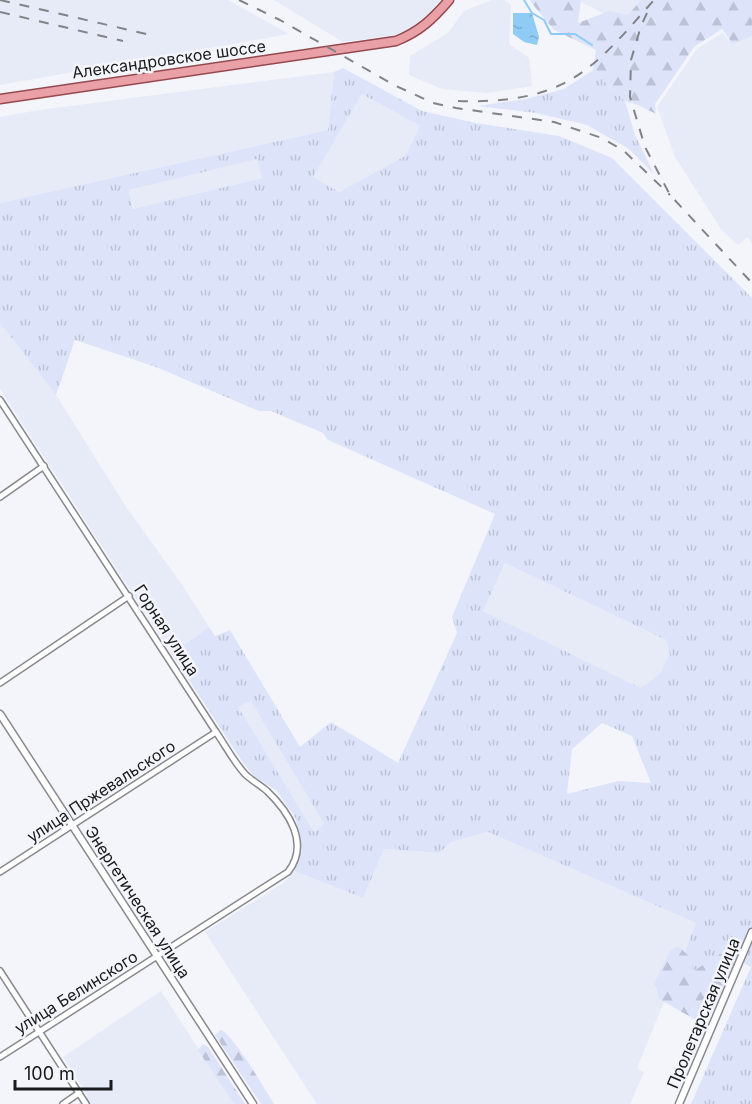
<svg xmlns="http://www.w3.org/2000/svg" width="752" height="1104" viewBox="0 0 752 1104" font-family="Inter,sans-serif">
<style>
.built{fill:#e7eaf7}
.grass{fill:url(#grass-tufts);fill-rule:evenodd}
.forest{fill:url(#forest-firs)}
.water{fill:url(#water-ripples)}
.lines{fill:none;stroke-linecap:round;stroke-linejoin:round}
.stream{stroke:#8fcbf4;stroke-width:2}
.minor-casing{stroke:#88898e;stroke-width:8}
.tertiary-casing{stroke:#88898e;stroke-width:9}
.primary-casing{stroke:#96484f;stroke-width:11}
.minor{stroke:#fff;stroke-width:5}
.tertiary{stroke:#fff;stroke-width:6}
.primary{stroke:#e9a0a6;stroke-width:8}
.rail{stroke:#818387;stroke-width:2;stroke-dasharray:10 10;stroke-linecap:butt}
.labels{text-anchor:middle;dominant-baseline:central;stroke-width:5;stroke-linejoin:round;paint-order:stroke}
.street-label{font-size:16px;fill:#191a1c;stroke:#f3f5fb}
</style>
<defs>
<pattern id="grass-tufts" width="24" height="20" patternUnits="userSpaceOnUse" patternTransform="scale(1.5)"><rect width="24" height="20" fill="#dde4fa"/><path d="M3 7l-1-3M5 7V3M7 7l1-3M15 17l-1-3M17 17v-4M19 17l1-3" fill="none" stroke="#bdc3d6"/></pattern>
<pattern id="forest-firs" width="22" height="20" patternUnits="userSpaceOnUse" patternTransform="scale(1.5)"><rect width="22" height="20" fill="#dde4fa"/><path d="M5 1l3.5 6h-7zM16 11l3.5 6h-7z" fill="#bdc3d6"/></pattern>
<pattern id="water-ripples" width="26" height="14" patternUnits="userSpaceOnUse" patternTransform="scale(1.5)"><rect width="26" height="14" fill="#8fcbf4"/><path d="M2 4q2-2 4 0t4 0M15 11q2-2 4 0t4 0" fill="none" stroke="#7baed1"/></pattern>
</defs>
<rect width="100%" height="100%" fill="#f3f5fb"/>
<g class="built">
<path d="M0,0H228L289,34L0,85Z"/>
<path d="M274,0H440L432,11L411,28L394,35L343,42Z"/>
<path d="M492,0H504L511,5L509,44L529,58L532,86L487,93L442,89L409,75L410,56L448,33L464,11Z"/>
<path d="M577,0H641L622,23Z"/>
<path d="M752,30V244L748,237L738,245L721,229L675,157L657,107L697,49L722,33L729,41Z"/>
<path d="M334,72L328,130L0,203V117L39,110Z"/>
<path d="M362,94L420,126L405,156L339,192L312,177Z"/>
<path d="M258,158L262,178L134,209L129,190Z"/>
<path d="M0,323L56,395L126,507L180,582L209,627L172,654L0,389Z"/>
<path d="M505,563L666,640L670,654L660,673L641,688L483,611Z"/>
<path d="M251,700L324,824L314,832L237,706Z"/>
<path d="M488,832L696,923L637,1068L644,1072L630,1104H317L205,932L285,882L294,871L363,898L384,849L439,853L451,842Z"/>
<path d="M161,991L234,1104H78L88,1096L63,1057Z"/>
</g>
<g class="grass">
<path d="M343,68L422,111L476,123L559,136L612,158L752,298V1104H691L751,967L723,953L692,972V959L684,953L696,923L488,832L451,842L439,853L384,849L363,898L294,871L301,853L296,819L277,791L254,776L244,764L172,654L209,627L215,636L230,630L300,747L331,722L398,763L457,633L452,617L495,514L328,440L323,433L271,411H259L156,367L75,340L56,395L0,323V203L328,130L334,72ZM362,94L420,126L405,156L339,192L313,177ZM257,159L262,178L133,209L129,190ZM505,563L666,640L670,654L660,673L641,688L483,611ZM251,701L324,824L314,832L238,707ZM602,723L632,736L651,783L618,781L567,794L572,749Z"/>
<path d="M593,70L625,101L635,135L654,174L629,149L587,125L536,113L478,106L526,99L564,89Z"/>
</g>
<g class="forest">
<path d="M531,0H581L578,23L609,11L628,15L641,0H752V36L733,44L722,29L694,47L655,104L656,114L638,105L625,101L593,70L596,50L554,30L530,1Z"/>
<path d="M678,946L692,959V972L723,952L736,959L709,1019L701,1023L659,999L655,982L670,951Z"/>
<path d="M221,1030C235,1037 264,1088 274,1104H261L215,1035Z"/>
<path d="M203,1044L208,1047L245,1104H234L198,1050Z"/>
</g>
<path class="water" d="M513,13H532L539,37L537,45L524,42L513,34Z"/>
<g class="lines">
<path class="stream" d="M524,0L532,13L544,20L551,34H575L592,45"/>
<g class="minor-casing">
<g id="minor">
<path d="M0,400L216,732C225,745 234,762 245,774C251,780 260,785 267,791C289,812 310,844 288,872L0,1057"/>
<path d="M0,497L44,466"/>
<path d="M0,683L129,596"/>
<path d="M0,872L216,732"/>
<path d="M0,971L86,1104"/>
<path d="M63,1104L79,1093"/>
</g>
</g>
<g class="tertiary-casing">
<g id="tertiary">
<path d="M0,714L253,1104"/>
<path d="M679,1104L752,932"/>
</g>
</g>
<g class="primary-casing">
<path id="primary" d="M0,99L396,41C419,32 433,19 449,0"/>
</g>
<use href="#minor" class="minor"/>
<use href="#tertiary" class="tertiary"/>
<use href="#primary" class="primary"/>
<g class="rail">
<path d="M0,0L155,36"/>
<path d="M239,0L280,20L394,85L433,103L456,108L554,122L602,138L624,151L670,195"/>
<path d="M0,12L123,41"/>
<path d="M647,13L641,26L631,60L630,97L645,147L670,195L752,283"/>
<path d="M458,101C491,102 527,100 558,86C597,69 626,31 654,0"/>
</g>
</g>
<g class="labels">
<g class="street-label">
<text transform="translate(169 59) rotate(-8)">Александровское шоссе</text>
<text transform="translate(167 630) rotate(57)">Горная улица</text>
<text transform="translate(101 791) rotate(-33)">улица Пржевальского</text>
<text transform="translate(138 902) rotate(57)">Энергетическая улица</text>
<text transform="translate(76 992) rotate(-32)">улица Белинского</text>
<text transform="translate(703 1013) rotate(-67)">Пролетарская улица</text>
</g>
</g>
<path d="M15 1080v9h96v-9" fill="none" stroke="#191a1c" stroke-width="3"/>
<text x="24" y="1080" font-size="18" fill="#191a1c" stroke="#f3f5fb" stroke-width="4.5" paint-order="stroke">100 m</text>
</svg>
